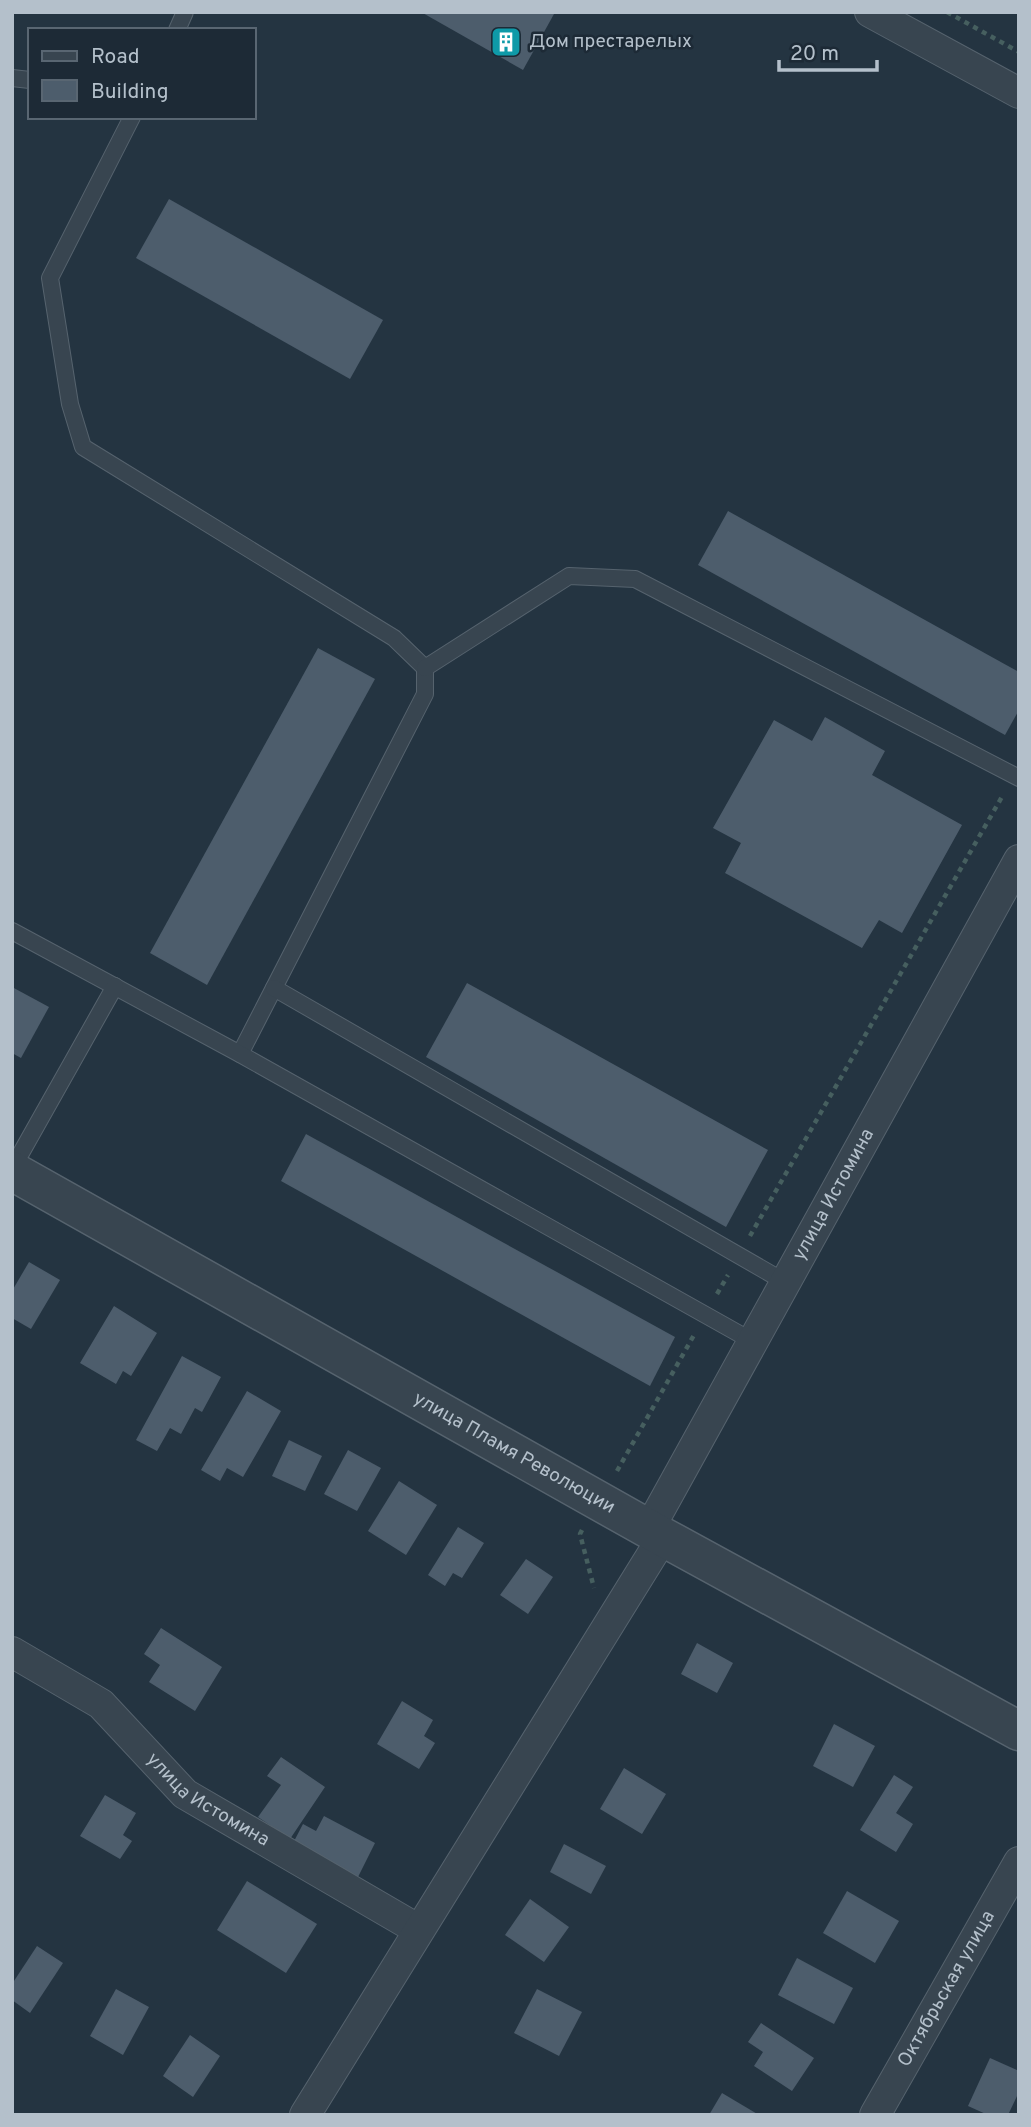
<svg xmlns="http://www.w3.org/2000/svg" width="1031" height="2127" viewBox="0 0 1031 2127" font-family="Overpass,sans-serif">
<style>
.building{fill:#4d5d6c}
.lines{fill:none;stroke-linecap:round;stroke-linejoin:round}
.service-casing{stroke:#56636e;stroke-width:18}
.minor-casing{stroke:#56636e;stroke-width:32}
.tertiary-casing{stroke:#56636e;stroke-width:41}
.path{stroke:#465f5f;stroke-width:4.5;stroke-dasharray:5 5;stroke-linecap:butt}
.service{stroke:#384550;stroke-width:16}
.minor{stroke:#384550;stroke-width:30}
.tertiary{stroke:#384550;stroke-width:38}
.labels{text-anchor:middle;dominant-baseline:central;stroke-width:5;stroke-linejoin:round;paint-order:stroke}
.poi-label{font-size:19px;fill:#b4c0cb;stroke:#1d2a36;text-anchor:start}
.street-label{font-size:19px;fill:#b4c0cb;stroke:#1d2a36}
</style>
<rect width="100%" height="100%" fill="#243441"/>
<g class="building">
<path d="M421,12H551L554,14L523,70Z"/>
<path d="M169,199L383,320L350,379L136,258Z"/>
<path d="M728,511L1019,672V710L1005,735L698,565Z"/>
<path d="M318,648L375,679L207,985L150,953Z"/>
<path d="M825,717L885,751L872,775L962,825L902,933L879,920L862,948L725,873L741,843L713,828L774,720L812,741Z"/>
<path d="M467,983L768,1150L726,1227L426,1057Z"/>
<path d="M12,987L49,1007L21,1058L12,1053Z"/>
<path d="M306,1134L675,1337L650,1386L281,1181Z"/>
<path d="M29,1262L60,1280L31,1329L12,1318V1291Z"/>
<path d="M114,1306L157,1333L131,1376L123,1371L116,1384L80,1363Z"/>
<path d="M182,1356L221,1377L202,1412L195,1408L181,1434L170,1428L157,1451L136,1440Z"/>
<path d="M247,1391L281,1411L243,1477L227,1468L220,1481L201,1470Z"/>
<path d="M289,1440L322,1456L305,1491L272,1476Z"/>
<path d="M348,1450L381,1468L357,1511L324,1494Z"/>
<path d="M399,1481L437,1505L406,1555L368,1531Z"/>
<path d="M458,1527L484,1543L462,1578L453,1573L445,1586L428,1575Z"/>
<path d="M526,1559L553,1577L528,1614L500,1595Z"/>
<path d="M161,1628L222,1667L195,1711L149,1682L160,1665L144,1654Z"/>
<path d="M697,1643L733,1663L717,1693L681,1674Z"/>
<path d="M402,1701L433,1720L424,1736L435,1743L419,1769L377,1744Z"/>
<path d="M834,1724L875,1746L853,1787L813,1766Z"/>
<path d="M281,1757L325,1787L290,1839L258,1817L281,1785L267,1776Z"/>
<path d="M624,1768L666,1794L642,1834L600,1809Z"/>
<path d="M894,1775L913,1787L896,1813L913,1824L896,1852L860,1830Z"/>
<path d="M105,1795L136,1813L123,1835L132,1841L120,1859L80,1836Z"/>
<path d="M324,1816L375,1843L356,1881L291,1847L303,1824L316,1831Z"/>
<path d="M564,1844L606,1866L591,1894L550,1872Z"/>
<path d="M247,1881L317,1924L286,1973L217,1930Z"/>
<path d="M847,1891L899,1921L875,1963L823,1933Z"/>
<path d="M530,1899L569,1927L544,1962L505,1935Z"/>
<path d="M37,1946L63,1963L30,2013L12,2000V1984Z"/>
<path d="M797,1958L853,1988L834,2024L778,1995Z"/>
<path d="M116,1989L149,2007L123,2055L90,2036Z"/>
<path d="M537,1989L582,2012L559,2056L514,2033Z"/>
<path d="M761,2023L814,2058L792,2091L754,2066L763,2052L748,2042Z"/>
<path d="M190,2035L220,2056L193,2097L163,2076Z"/>
<path d="M990,2058L1019,2071V2092L1008,2115H988L968,2106Z"/>
<path d="M722,2093L759,2115H709Z"/>
</g>
<g class="lines">
<g class="service-casing">
<g id="service">
<path d="M177,30L185,12"/>
<path d="M12,78L30,80"/>
<path d="M132,117L50,278L70,404L83,447L394,638L425,668V694L240,1054"/>
<path d="M425,668L569,576L635,579L1019,778"/>
<path d="M12,931L240,1054L752,1341"/>
<path d="M274,988L785,1282"/>
<path d="M12,1169L115,986"/>
</g>
</g>
<g class="minor-casing">
<g id="minor">
<path d="M870,12L1019,93"/>
<path id="s1" d="M649,1529L1019,860"/>
<path id="s2" d="M12,1652L101,1704L185,1794L419,1930"/>
<path d="M305,2115L663,1537"/>
<path id="s3" d="M875,2115L1019,1862"/>
</g>
</g>
<g class="tertiary-casing">
<g id="tertiary">
<path id="s4" d="M12,1171L663,1537L1019,1731"/>
</g>
</g>
<g class="path">
<path d="M947,12L1019,52"/>
<path d="M750,1236L1003,795"/>
<path d="M717,1294L728,1275"/>
<path d="M617,1471L694,1335"/>
<path d="M582,1530L580,1534L594,1588"/>
</g>
<use href="#service" class="service"/>
<use href="#minor" class="minor"/>
<use href="#tertiary" class="tertiary"/>
</g>
<defs>
<g id="building-square" transform="scale(1.575)"><rect x="-9" y="-9" width="18" height="18" rx="4" fill="#0f9aa8" stroke="#1d2a36"/><path d="M-4-6H4V6H1V3H-1V6H-4ZM-2.5-4.3h1.7v1.8h-1.7ZM.8-4.3h1.7v1.8H.8ZM-2.5-1h1.7V.8h-1.7ZM.8-1h1.7V.8H.8Z" fill="#fff"/></g>
</defs>
<g fill-rule="evenodd">
<use href="#building-square" x="506" y="42"/>
</g>
<g class="labels">
<g class="poi-label">
<text x="529" y="42">Дом престарелых</text>
</g>
<g class="street-label">
<text stroke="none"><textPath href="#s1" startOffset="382">улица Истомина</textPath></text>
<text stroke="none"><textPath href="#s4" startOffset="576">улица Пламя Революции</textPath></text>
<text stroke="none"><textPath href="#s2" startOffset="248">улица Истомина</textPath></text>
<text stroke="none"><textPath href="#s3" startOffset="145">Октябрьская улица</textPath></text>
</g>
</g>
<rect width="1031" height="2127" fill="none" stroke="#b4c0cb" stroke-width="28"/>
<rect x="28" y="28" width="228" height="91" fill="#1d2a36" stroke="#596672" stroke-width="2"/>
<rect x="42" y="51" width="35" height="10" fill="#384550" stroke="#596672" stroke-width="2"/>
<text x="91" y="63" font-size="21" fill="#b4c0cb">Road</text>
<rect x="42" y="80" width="35" height="21" fill="#4d5d6c" stroke="#596672" stroke-width="2"/>
<text x="91" y="98" font-size="21" fill="#b4c0cb">Building</text>
<path d="M779 60v10h98v-10" fill="none" stroke="#b4c0cb" stroke-width="3.5"/>
<text x="790" y="60" font-size="21" fill="#b4c0cb" stroke="#1d2a36" stroke-width="5" paint-order="stroke">20 m</text>
</svg>
